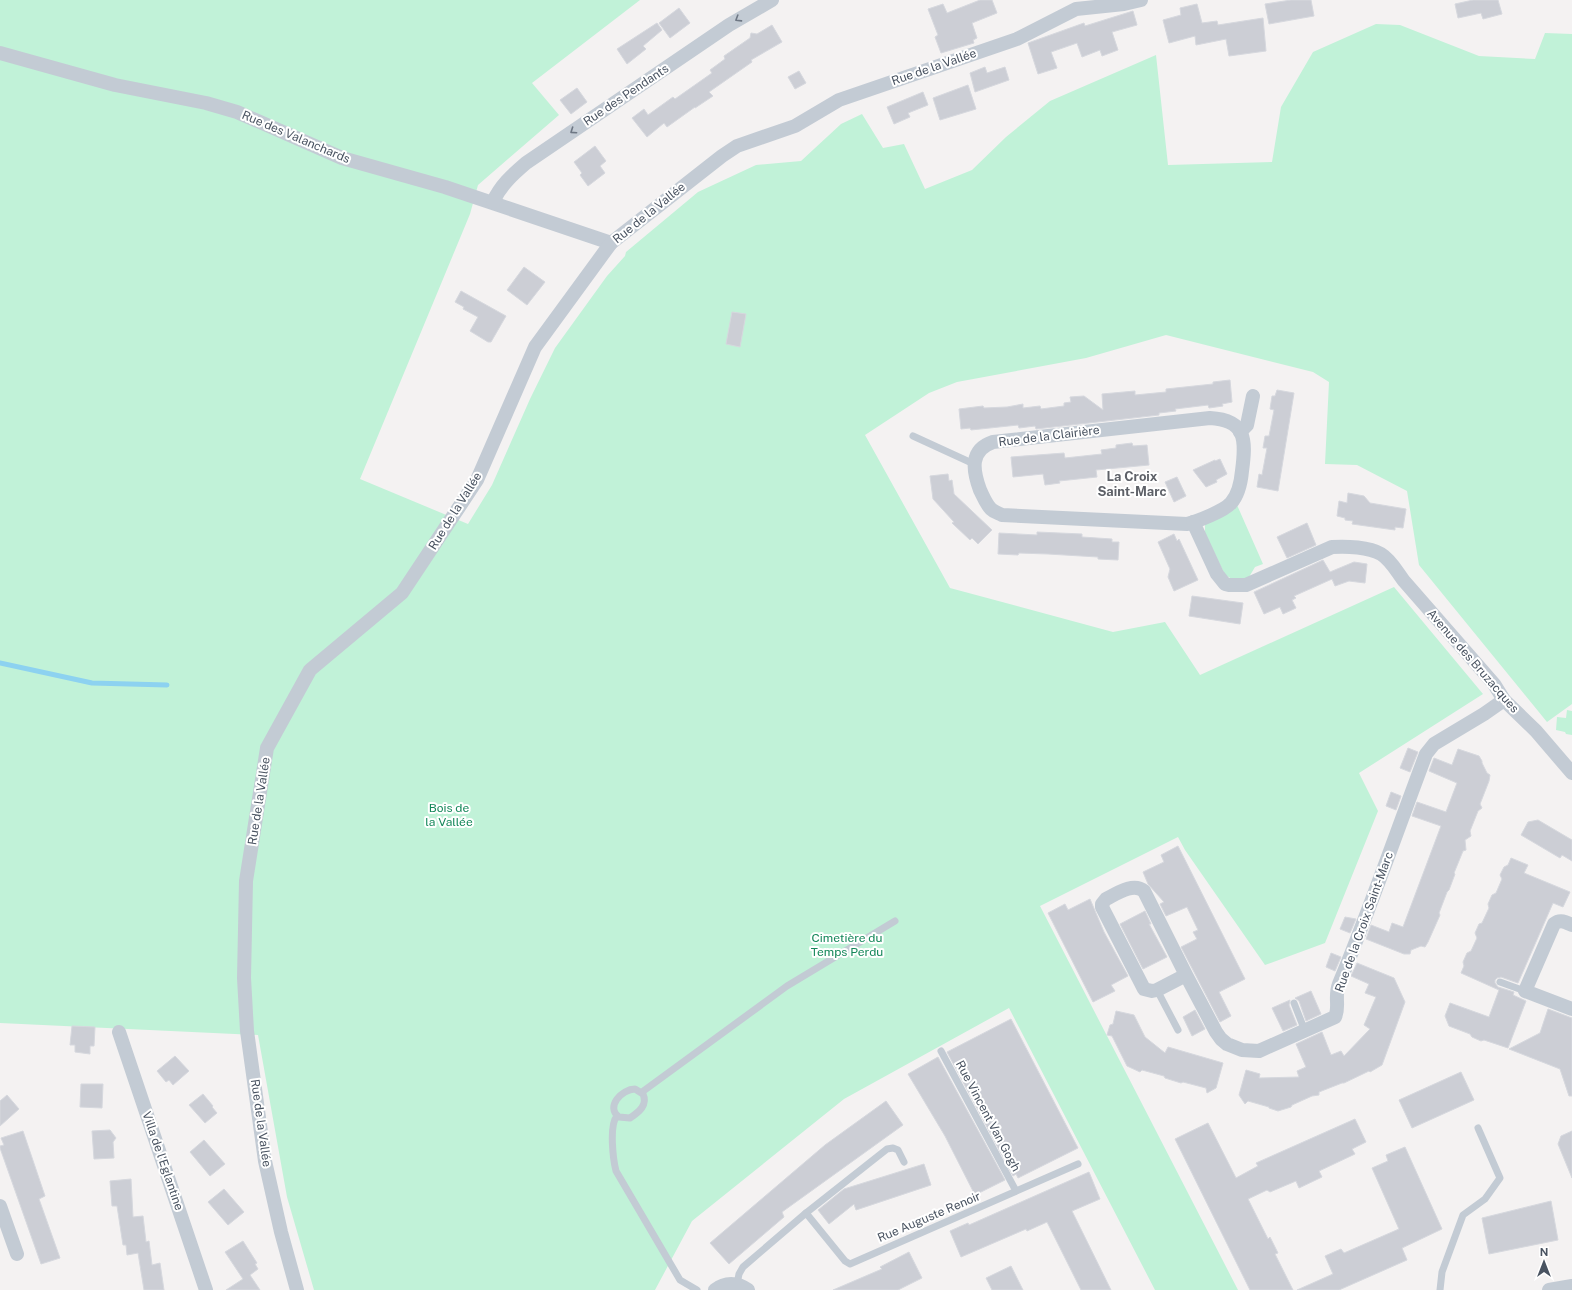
<svg xmlns="http://www.w3.org/2000/svg" width="1572" height="1290" viewBox="0 0 1572 1290" font-family="'Public Sans',sans-serif">
<style>
.green{fill:#c1f2d8}
.lines{fill:none;stroke-linecap:round;stroke-linejoin:round}
.stream{stroke:#8dd2f0;stroke-width:5}
.building{fill:#ccced5;stroke:#d6d8de}
.lane{stroke:#c3cbd4;stroke-width:7}
.street{stroke:#c3cbd4;stroke-width:14}
.oneway{stroke:#6e7784}
.labels{text-anchor:middle;dominant-baseline:central;stroke-width:4;stroke-linejoin:round;paint-order:stroke}
.street-label{font-size:12px;fill:#495361;stroke:#fff}
.park-label{font-size:12px;fill:#148759;stroke:#fff}
.neighbourhood-label{font-size:13px;font-weight:bold;fill:#5e6168;stroke:#fff}
</style>
<rect width="100%" height="100%" fill="#f4f2f2"/>
<g class="green">
<path d="M0,0H640L532,83L559,115L478,185L470,214L360,479L468,524L492,485L530,399L555,348L607,276L625,256L626,252L698,192L756,165L801,161L841,124L862,114L883,148L904,144L925,189L972,170L1006,137L1050,101L1156,55L1168,165L1272,162L1281,107L1313,52L1376,24L1400,25L1479,56L1535,59L1545,33L1572,34V704L1547,722L1419,565L1407,491L1357,465L1325,464L1329,382L1313,372L1166,335L1086,358L957,382L929,393L865,435L950,588L1113,632L1165,622L1200,675L1394,587L1483,694L1359,773L1378,811L1325,943L1265,965L1185,850L1178,837L1040,906L1238,1290H1155L1009,1008L844,1099L692,1221L655,1290H314L287,1197L258,1035L0,1023Z"/>
<path d="M1237,505L1263,564L1255,567L1249,577L1244,579H1232L1225,575L1205,533V525L1207,520Z"/>
<path d="M1567,710L1572,711V735L1566,734L1565,732L1556,730L1557,717L1566,718Z"/>
</g>
<g class="lines">
<path class="stream" d="M0,663L92,683L167,685"/>
</g>
<g class="building">
<path d="M980,0H992L997,13L972,23L977,38L973,40L974,43L941,53L935,37L938,35L928,9L943,4L947,13Z"/>
<path d="M1291,0H1311L1314,16L1269,24L1265,4Z"/>
<path d="M1473,0H1498L1502,14L1483,19L1481,13L1458,18L1455,4Z"/>
<path d="M1197,4L1202,23L1217,21L1218,25L1263,18L1266,51L1229,56L1226,39L1196,45L1195,36L1169,43L1163,20L1181,15L1180,8Z"/>
<path d="M679,8L690,23L670,38L659,23Z"/>
<path d="M1133,11L1137,25L1112,32L1118,50L1102,56L1100,50L1082,57L1077,43L1051,52L1057,68L1038,74L1028,43L1084,23L1085,26Z"/>
<path d="M657,23L662,30L643,46L646,49L627,64L617,49Z"/>
<path d="M772,25L782,42L751,60L752,62L709,92L713,96L695,108V107L667,127L664,123L647,137L632,118L644,109L648,115L673,97L675,99L712,73L710,70L725,59L724,56L750,38L751,33L757,34Z"/>
<path d="M985,67L987,73L1005,67L1009,80L975,92L970,73Z"/>
<path d="M799,71L806,83L795,89L788,77Z"/>
<path d="M968,85L976,109L940,120L933,98Z"/>
<path d="M577,88L587,102L571,114L560,100Z"/>
<path d="M923,92L928,105L908,113L910,117L894,124L887,107Z"/>
<path d="M595,146L606,161L600,166L605,173L588,186L580,175L582,173L574,162Z"/>
<path d="M524,267L545,282L527,305L507,290Z"/>
<path d="M461,291L506,316L491,342H488L470,331L478,317L463,309L464,307L455,302Z"/>
<path d="M732,312L746,314L740,347L726,344Z"/>
<path d="M1230,380L1232,402L1222,404L1223,406L1209,408L1208,405L1175,409L1176,411L1159,413V415L1036,429L1035,426L1019,428L1018,425L971,430L970,428L961,429L959,409L983,406L984,408L1007,407L1023,404V408L1040,406L1041,409L1064,406V403L1071,402L1070,397L1084,396L1103,410L1102,394L1135,391V395L1166,392V389L1213,384V382Z"/>
<path d="M1277,390L1294,393L1278,491L1257,487L1259,474L1262,475L1267,448H1263L1265,436H1269L1274,410L1270,409L1272,396H1275Z"/>
<path d="M1132,443L1133,446L1147,445L1149,465L1096,470L1097,477L1059,481L1060,483L1045,485L1043,474L1013,477L1011,457L1064,453L1065,458L1102,454L1101,450L1116,448V445Z"/>
<path d="M1220,459L1227,474L1216,480L1217,482L1206,487L1193,470L1215,460V461Z"/>
<path d="M948,474L949,481L952,480L954,494L992,530L978,544L972,538L970,540L952,523L954,522L933,499L930,476Z"/>
<path d="M1177,477L1186,496L1174,502L1165,482Z"/>
<path d="M1348,493L1364,496L1370,503L1406,509L1403,528L1395,527V530L1352,524L1353,521L1345,520V518L1337,516L1339,501L1347,503Z"/>
<path d="M1307,523L1316,545L1287,558L1277,537Z"/>
<path d="M1037,532L1082,534V537L1112,539V542H1119L1118,560L1098,559V557L1048,554L1019,553L1018,555L998,554L999,533L1037,535Z"/>
<path d="M1174,534L1177,541L1179,539L1198,580L1174,591L1168,577L1170,569L1158,542Z"/>
<path d="M1323,560L1330,572L1354,562L1367,564L1365,583L1349,581L1335,586L1332,579L1294,596L1296,598L1292,600L1296,608L1283,614L1280,607L1264,614L1254,592Z"/>
<path d="M1192,596L1243,603L1240,624L1189,616Z"/>
<path d="M1408,748L1418,752L1410,772L1400,768Z"/>
<path d="M1458,749L1479,756L1482,761V763L1487,773L1490,775L1489,781L1480,804L1482,808L1478,811L1470,831L1471,836L1465,840L1466,850L1463,851L1454,873L1455,874L1449,890L1447,892L1439,913L1440,915L1428,942L1425,947L1421,946L1411,950L1410,954H1404L1366,939L1371,925L1389,932L1392,923L1403,927L1441,826L1412,816L1417,802L1446,812L1457,783L1429,771L1434,758L1452,765Z"/>
<path d="M1391,792L1401,796L1396,810L1386,806Z"/>
<path d="M1538,820L1572,840V861L1562,855L1560,858L1521,835L1528,822Z"/>
<path d="M1178,846L1245,979L1219,992L1231,1016L1220,1022L1181,947L1197,939L1193,932L1198,930L1187,907L1166,916L1160,904L1164,902L1148,884L1143,872L1164,862L1161,855Z"/>
<path d="M1511,858L1528,865L1524,873L1570,892L1563,907L1553,903L1518,983L1501,977L1497,978L1495,980V983L1498,987L1514,992L1513,995L1526,1001L1508,1048L1484,1040L1481,1041L1472,1037L1470,1034L1449,1026L1445,1016L1450,1003L1489,1017L1499,990L1461,973L1464,966L1463,962L1467,953L1471,951L1477,938L1475,933L1479,924L1482,923L1489,908L1488,904L1492,895L1496,893L1502,879L1500,875L1504,867L1508,865Z"/>
<path d="M1090,899L1104,932L1128,976L1111,985L1115,991L1093,1002L1048,913L1065,904L1068,910Z"/>
<path d="M1145,911L1151,924H1149L1167,957L1143,969L1120,924Z"/>
<path d="M1345,917L1356,919L1350,933L1340,929Z"/>
<path d="M1331,953L1341,957L1335,971L1326,967Z"/>
<path d="M1357,963L1394,978L1405,1002L1382,1065L1370,1072L1369,1071L1344,1083H1342L1319,1092V1095L1312,1096L1292,1105L1291,1107L1278,1111L1269,1108V1107L1248,1101L1245,1104L1239,1095L1246,1070L1260,1074L1259,1078L1299,1077L1297,1071L1306,1067L1296,1044L1322,1032L1331,1055L1341,1051L1344,1056L1370,1029L1364,1025L1376,997L1365,993L1369,984L1351,976Z"/>
<path d="M1311,991L1321,1014L1306,1021L1299,1001L1295,998Z"/>
<path d="M1290,1000L1289,1005L1297,1025L1283,1031L1272,1008Z"/>
<path d="M1548,1009L1572,1018V1096H1569L1560,1069L1509,1049L1540,1033Z"/>
<path d="M1195,1010L1205,1029L1192,1036L1183,1017Z"/>
<path d="M1116,1011L1134,1015L1145,1037L1165,1053L1168,1047L1223,1063L1216,1088L1207,1093L1206,1088L1183,1082L1181,1083L1165,1078L1164,1076L1142,1070L1140,1072L1127,1066L1112,1036L1107,1035L1110,1025L1113,1024Z"/>
<path d="M1011,1019L1078,1148L1018,1178L1016,1174L1013,1176L947,1052Z"/>
<path d="M72,1026L95,1027L94,1046H90V1054L75,1052V1045H70Z"/>
<path d="M175,1056L189,1071L173,1085L169,1080L166,1082L157,1071Z"/>
<path d="M938,1057L1005,1180L975,1195L945,1136L908,1074Z"/>
<path d="M1461,1072L1474,1100L1412,1128L1399,1100Z"/>
<path d="M81,1084H103L102,1108L80,1107Z"/>
<path d="M203,1094L213,1106L212,1107L217,1113L205,1123L189,1105Z"/>
<path d="M7,1095L19,1109L0,1126V1101Z"/>
<path d="M886,1101L903,1125L782,1212L784,1217L729,1264L710,1243L825,1145Z"/>
<path d="M1355,1119L1366,1142L1352,1149L1355,1154L1319,1171L1322,1177L1299,1188L1296,1181L1270,1192L1267,1190L1248,1199L1268,1239L1270,1237L1278,1253L1275,1254L1293,1290H1250L1175,1139L1208,1123L1236,1178L1258,1166L1256,1163Z"/>
<path d="M110,1130L116,1138L113,1142L114,1158L94,1159L92,1131Z"/>
<path d="M23,1131L45,1196L39,1199L60,1258L41,1264L0,1148V1146L4,1145L1,1138Z"/>
<path d="M1572,1131V1178L1558,1144L1561,1136Z"/>
<path d="M204,1140L225,1164L210,1176L190,1152Z"/>
<path d="M1405,1147L1442,1229L1402,1248L1407,1260L1339,1290H1297L1333,1274L1325,1256L1341,1249L1344,1253L1399,1229L1372,1168L1388,1161L1386,1155Z"/>
<path d="M924,1164L931,1185L856,1210L854,1204L829,1224L818,1210L844,1189Z"/>
<path d="M1089,1172L1100,1199L1072,1211L1111,1290H1081L1047,1222L1027,1231L1026,1229L961,1257L950,1231L968,1223L969,1225Z"/>
<path d="M131,1179L133,1217L143,1216L146,1242L149,1241L152,1265L160,1263L164,1290H144L138,1253L127,1255L126,1245H123L117,1206H112L110,1181Z"/>
<path d="M224,1189L244,1212L228,1225L208,1202Z"/>
<path d="M1551,1201L1558,1240L1489,1254L1482,1218Z"/>
<path d="M243,1241L257,1263L255,1264L258,1269L250,1275L260,1290H226L243,1279L225,1252Z"/>
<path d="M909,1252L922,1278L898,1290H833L882,1269L880,1267Z"/>
<path d="M1011,1266L1023,1290H992L986,1278Z"/>
</g>
<g class="lines">
<g class="lane">
<path d="M913,436L974,464"/>
<path d="M1500,982L1525,991"/>
<path d="M1157,990L1178,1030"/>
<path d="M1294,1003L1305,1031"/>
<path d="M941,1051L1016,1191"/>
<path d="M635,1089L643,1094C648,1105 639,1112 630,1118L619,1117C605,1107 622,1089 635,1089Z"/>
<path d="M642,1092L787,986L895,921"/>
<path d="M617,1116C609,1125 613,1159 616,1171L680,1280L697,1290"/>
<path d="M806,1213L887,1149L893,1148L898,1150L904,1162"/>
<path d="M737,1284L739,1274L743,1267L806,1213L845,1261L850,1264L1078,1164"/>
<path d="M1440,1290L1442,1272L1463,1215L1485,1199L1500,1178L1478,1128"/>
</g>
<g class="street">
<path d="M0,53L115,85L206,103L237,112L342,158L445,187L611,243"/>
<path d="M493,202C500,186 512,175 526,163L729,25L772,0"/>
<path d="M1210,418C1247,420 1246,441 1242,471C1241,482 1239,494 1231,503C1224,511 1198,521 1187,524L1002,515C998,513 994,512 991,509C986,504 983,496 980,490C973,471 969,450 993,442Z"/>
<path d="M1240,432L1247,425L1253,396"/>
<path d="M1193,522L1217,574L1225,584L1229,585H1246L1332,547C1347,546 1369,547 1381,554C1391,560 1397,572 1404,581L1494,684L1504,700L1536,731L1572,773"/>
<path d="M1572,925C1566,922 1560,919 1554,924L1525,991L1572,1009"/>
<path d="M1186,975L1157,990L1152,991L1144,989L1102,907V904L1106,899C1116,894 1133,882 1144,891L1186,975L1216,1032L1221,1039L1227,1044L1242,1050L1259,1051L1335,1017C1340,1007 1334,997 1339,984C1370,909 1397,831 1426,754L1434,744L1484,714L1504,700"/>
<path d="M119,1032L206,1290"/>
<path d="M0,1206L17,1254"/>
<path d="M297,1290L281,1232L265,1161L247,1031L244,978L246,881L267,748L310,670L402,593L477,480L535,347L611,243L722,156L737,146L795,126L839,100L1017,39L1076,9L1124,4L1141,0"/>
<path d="M715,1290C725,1282 737,1282 748,1290"/>
<path d="M1549,1290L1572,1286"/>
</g>
</g>
<defs><path id="oneway-chevron" d="M-2-3.5L2.5 0L-2 3.5" fill="none" stroke-width="1.6" stroke-linecap="round" stroke-linejoin="round"/></defs>
<g class="oneway">
<use href="#oneway-chevron" transform="translate(738 19) rotate(148)"/>
<use href="#oneway-chevron" transform="translate(573 131) rotate(146)"/>
</g>
<g class="labels">
<g class="street-label">
<text transform="translate(934 67) rotate(-19)">Rue de la Vallée</text>
<text transform="translate(626 95) rotate(-34)">Rue des Pendants</text>
<text transform="translate(296 137) rotate(23)">Rue des Valanchards</text>
<text transform="translate(649 213) rotate(-39)">Rue de la Vallée</text>
<text transform="translate(1049 436) rotate(-7)">Rue de la Clairière</text>
<text transform="translate(455 511) rotate(-58)">Rue de la Vallée</text>
<text transform="translate(1473 661) rotate(49)">Avenue des Bruzacques</text>
<text transform="translate(259 801) rotate(-81)">Rue de la Vallée</text>
<text transform="translate(1364 922) rotate(-70)">Rue de la Croix Saint-Marc</text>
<text transform="translate(988 1116) rotate(62)">Rue Vincent Van Gogh</text>
<text transform="translate(261 1123) rotate(82)">Rue de la Vallée</text>
<text transform="translate(163 1161) rotate(71)">Villa de l'Eglantine</text>
<text transform="translate(929 1217) rotate(-23)">Rue Auguste Renoir</text>
</g>
<g class="park-label">
<text x="449" y="808">Bois de<tspan x="449" dy="14">la Vallée</tspan></text>
<text x="847" y="938">Cimetière du<tspan x="847" dy="14">Temps Perdu</tspan></text>
</g>
<g class="neighbourhood-label">
<text x="1132" y="476">La Croix<tspan x="1132" dy="15">Saint-Marc</tspan></text>
</g>
</g>
<g transform="translate(1544 1262)" stroke="#ffffff" stroke-width="3" paint-order="stroke">
<path d="M0-3L7 15L0 10L-7 15Z" fill="#495361"/>
<text y="-6" font-size="11" font-weight="bold" text-anchor="middle" fill="#495361">N</text>
</g>
</svg>
